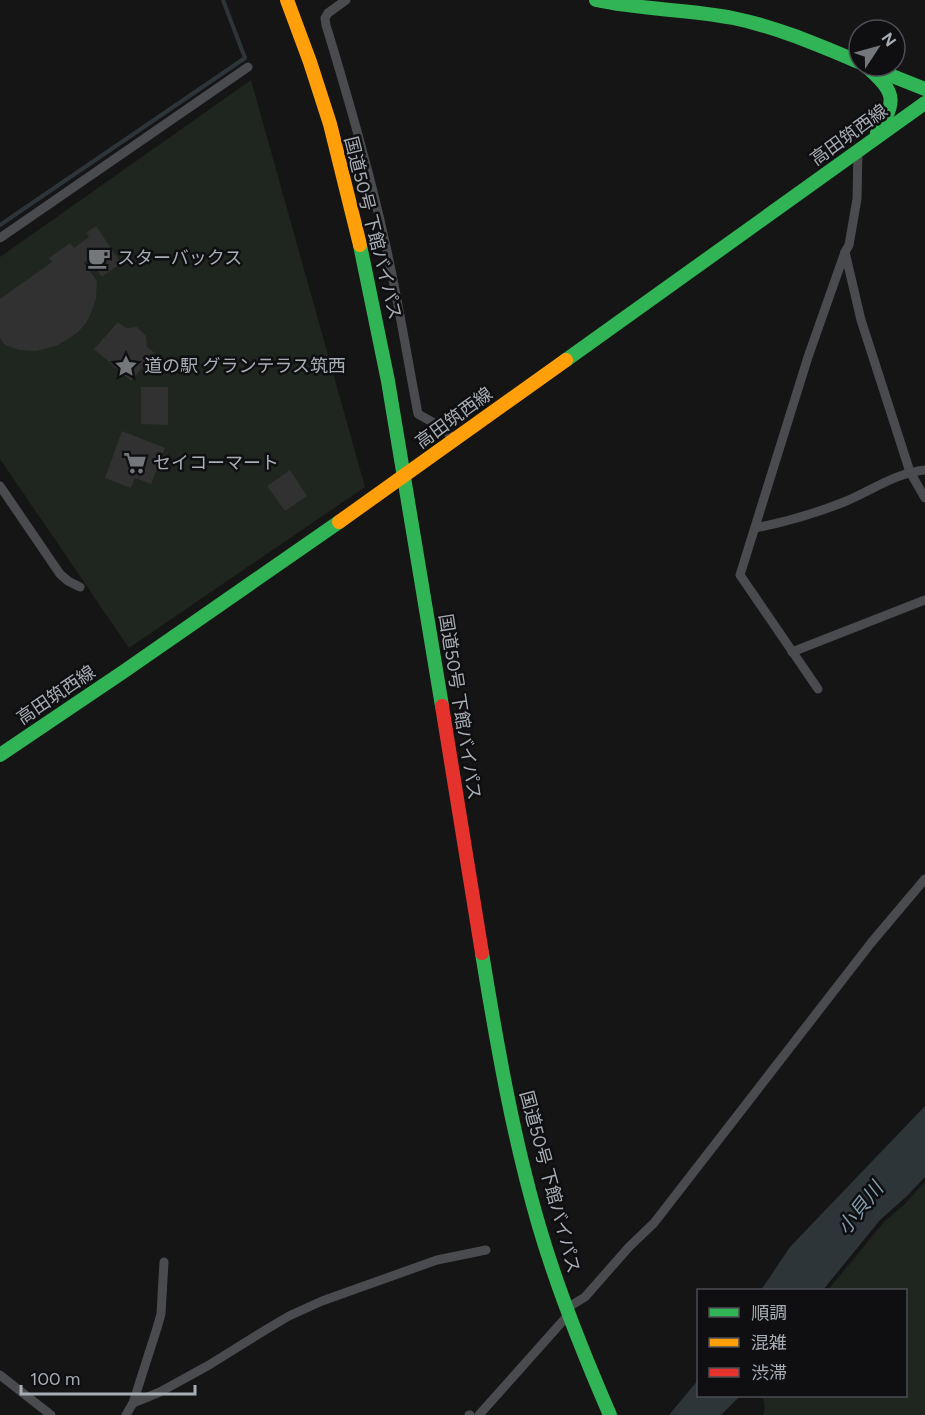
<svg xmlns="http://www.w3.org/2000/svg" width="925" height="1415" viewBox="0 0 925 1415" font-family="Figtree,'Noto Sans JP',sans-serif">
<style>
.green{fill:#1f251f}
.water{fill:#2d3539}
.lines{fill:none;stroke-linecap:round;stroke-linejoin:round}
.stream{stroke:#2d3539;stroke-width:4}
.building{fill:#313132}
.street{stroke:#494b4e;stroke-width:9}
.fast{stroke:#30b455;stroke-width:14}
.slow{stroke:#ff9f0a;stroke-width:14}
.jam{stroke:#e5322d;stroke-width:14}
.labels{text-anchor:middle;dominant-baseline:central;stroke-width:5;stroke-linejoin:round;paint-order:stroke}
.street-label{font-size:18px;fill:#a7adb5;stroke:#0f0f11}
.poi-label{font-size:18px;fill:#a7adb5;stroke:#0f0f11;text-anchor:start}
.water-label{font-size:20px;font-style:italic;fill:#819dac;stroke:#0f0f11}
</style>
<rect width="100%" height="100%" fill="#151515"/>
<g class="green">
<path d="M251,80L365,487L129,648L0,459V257Z"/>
<path d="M925,1182V1415H763L765,1409L763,1396H906V1290H828L884,1222L906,1203Z"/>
</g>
<g class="water">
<path d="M925,1106V1177L907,1196L880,1220L823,1290H761L790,1247Z"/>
<path d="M698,1380V1396H740L721,1415H669Z"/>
</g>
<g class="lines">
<path class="stream" d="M0,225L245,58L223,0"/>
</g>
<g class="building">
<path d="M96,226L121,263L102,277L89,259L84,263L97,281L96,299L91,313L86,323L78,332L68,339L58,345L48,348L36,351L19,350L5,345L0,338V299L52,262L49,258L70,243L74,248L89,237L86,233Z"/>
<path d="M118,322L126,328L137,327L146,336L147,347L155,353L131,381L94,349Z"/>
<path d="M141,387H168V425L141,424Z"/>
<path d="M122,431L165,448L151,484L135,478L131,488L105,478Z"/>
<path d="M290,470L307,496L285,511L267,486Z"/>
</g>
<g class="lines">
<g class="street">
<path d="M346,0L328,13L325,18L326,25C348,97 369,169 385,242C398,299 407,356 418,414L443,428L454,440"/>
<path d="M0,238L248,67"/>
<path d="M845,252L861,320L910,472L925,498"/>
<path d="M0,486L60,574L68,581L80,587"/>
<path d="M755,528C786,522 814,514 844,502C871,491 895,473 925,470"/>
<path d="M792,652L925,600"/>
<path d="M818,689L740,575L808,357L845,252L849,245L857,199L858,150"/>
<path d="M567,1308L585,1297L629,1247L654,1223L871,943L925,879"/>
<path d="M0,1375L51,1415"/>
<path d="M133,1403L160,1392L209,1365L267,1329L289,1316L322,1301L437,1260L486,1250"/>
<path d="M126,1415L133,1403L157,1328L161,1314L164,1262"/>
<path d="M469,1415H470"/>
<path d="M479,1415L569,1314"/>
</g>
<g class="fast">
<path d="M596,0C641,10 688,9 733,18C777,27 818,45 859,62"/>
<path d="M866,66C895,92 898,99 877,133"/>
<path d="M872,68L925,89"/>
<path d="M360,245L388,381L442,706"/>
<path d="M566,360L925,103"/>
<path d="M0,755L123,672L339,522"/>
<path d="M482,953C497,1045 513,1137 539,1226C558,1291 583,1353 610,1415"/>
</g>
<g class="slow">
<path d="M287,0L310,62L330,124L360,245"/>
<path d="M339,522L566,360"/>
</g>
<path class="jam" d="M442,706L482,953"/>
</g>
<defs>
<g id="cafe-bare" transform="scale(1.8)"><path d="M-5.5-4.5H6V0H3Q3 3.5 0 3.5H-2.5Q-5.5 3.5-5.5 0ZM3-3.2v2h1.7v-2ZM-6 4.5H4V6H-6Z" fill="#74787d" stroke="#0f0f11" stroke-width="2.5" paint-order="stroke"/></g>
<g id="sight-bare" transform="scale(1.8)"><path d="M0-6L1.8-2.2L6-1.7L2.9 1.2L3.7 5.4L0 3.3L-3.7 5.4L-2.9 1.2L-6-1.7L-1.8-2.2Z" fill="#74787d" stroke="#0f0f11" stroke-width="2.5" paint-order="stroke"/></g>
<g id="supermarket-bare" transform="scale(1.8)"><path d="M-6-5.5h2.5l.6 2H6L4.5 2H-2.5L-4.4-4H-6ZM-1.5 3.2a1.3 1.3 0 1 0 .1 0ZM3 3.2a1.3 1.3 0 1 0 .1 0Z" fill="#74787d" stroke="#0f0f11" stroke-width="2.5" paint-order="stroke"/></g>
</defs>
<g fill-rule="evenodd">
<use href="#cafe-bare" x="99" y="258"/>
<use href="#sight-bare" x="126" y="366"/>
<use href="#supermarket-bare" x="135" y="463"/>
</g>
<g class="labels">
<g class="street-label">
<text transform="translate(849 135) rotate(-36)">高田筑西線</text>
<text transform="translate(373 228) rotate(76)">国道50号 下館バイパス</text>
<text transform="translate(454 418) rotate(-36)">高田筑西線</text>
<text transform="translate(56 695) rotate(-34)">高田筑西線</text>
<text transform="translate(460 707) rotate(81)">国道50号 下館バイパス</text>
<text transform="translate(550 1182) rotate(75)">国道50号 下館バイパス</text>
</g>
<g class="poi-label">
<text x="117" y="258">スターバックス</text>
<text x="144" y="366">道の駅 グランテラス筑西</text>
<text x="153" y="463">セイコーマート</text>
</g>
<g class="water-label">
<text transform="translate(860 1208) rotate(-52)">小貝川</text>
</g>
</g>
<rect x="697" y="1289" width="210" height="108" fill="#0f0f11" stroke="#4c4e53" stroke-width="1.5"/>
<rect x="709" y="1308" width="30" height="9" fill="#30b455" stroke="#4c4e53" stroke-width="1.5"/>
<text x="751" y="1319" font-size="18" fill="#a7adb5">順調</text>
<rect x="709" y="1338" width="30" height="9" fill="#ff9f0a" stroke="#4c4e53" stroke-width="1.5"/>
<text x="751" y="1349" font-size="18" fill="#a7adb5">混雑</text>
<rect x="709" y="1368" width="30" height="9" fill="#e5322d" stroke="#4c4e53" stroke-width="1.5"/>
<text x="751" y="1379" font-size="18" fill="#a7adb5">渋滞</text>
<g transform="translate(877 48) rotate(54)"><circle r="28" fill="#0f0f11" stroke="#4c4e53" stroke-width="1.5"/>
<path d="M0-4.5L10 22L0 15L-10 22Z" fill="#74787d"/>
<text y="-9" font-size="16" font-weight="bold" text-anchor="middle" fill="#a7adb5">N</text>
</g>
<path d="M21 1385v9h174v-9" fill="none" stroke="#a7adb5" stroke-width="3"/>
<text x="30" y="1385" font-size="18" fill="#a7adb5" stroke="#0f0f11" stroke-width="4.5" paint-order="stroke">100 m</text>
</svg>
